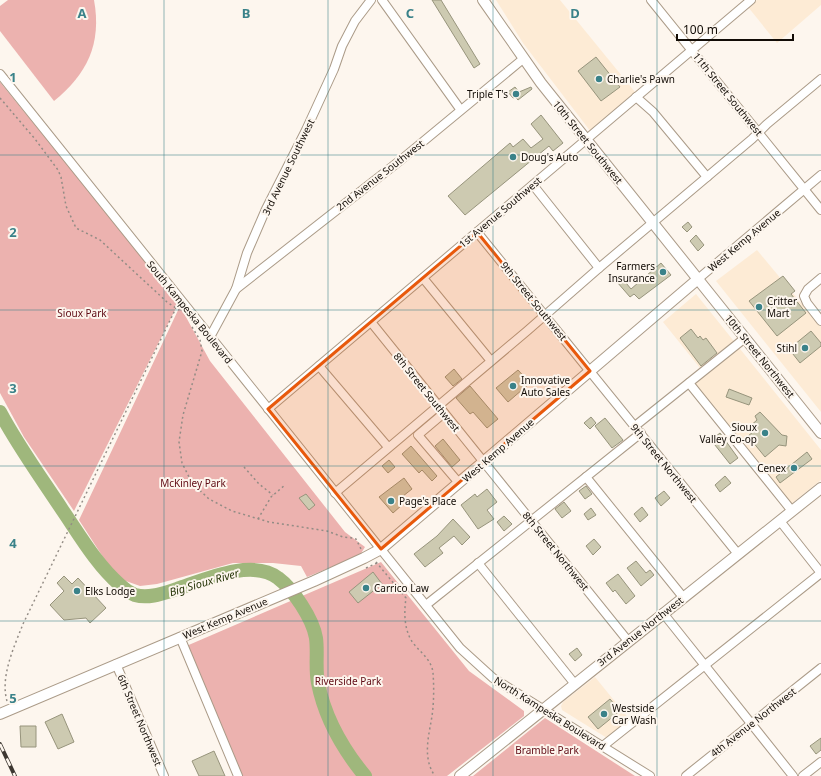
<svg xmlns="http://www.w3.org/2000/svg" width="821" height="776" viewBox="0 0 821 776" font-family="'Noto Sans',sans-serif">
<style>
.built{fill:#fdebd5}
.green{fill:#ecb2af}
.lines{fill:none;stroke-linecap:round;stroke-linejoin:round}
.river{stroke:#9fb77c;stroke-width:14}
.building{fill:#cdcab1;stroke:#97947c}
.minor-casing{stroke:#ab9b88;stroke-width:10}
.major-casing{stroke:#ab9b88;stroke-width:12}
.path{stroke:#938c85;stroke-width:1.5;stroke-dasharray:2 3;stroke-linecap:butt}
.minor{stroke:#fff;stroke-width:8}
.major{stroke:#fff;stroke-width:10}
.rail-casing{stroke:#3d3731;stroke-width:4}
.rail{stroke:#fdf6ee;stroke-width:2.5;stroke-dasharray:8;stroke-linecap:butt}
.marked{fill:#e8590c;fill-opacity:0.2;stroke:#e8590c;stroke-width:3;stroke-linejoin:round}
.grid{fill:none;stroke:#3a8289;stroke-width:1;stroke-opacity:0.55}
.poi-dot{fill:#3a8289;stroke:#fdf6ee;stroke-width:1.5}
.labels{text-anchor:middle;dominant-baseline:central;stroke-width:4;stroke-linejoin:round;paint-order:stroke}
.poi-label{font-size:10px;fill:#120c06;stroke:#fdf6ee;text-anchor:start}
.street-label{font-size:10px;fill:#120c06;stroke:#fdf6ee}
.park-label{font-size:10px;fill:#5f0a13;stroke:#fdf6ee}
.water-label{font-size:11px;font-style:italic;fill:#273609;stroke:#fdf6ee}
.grid-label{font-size:13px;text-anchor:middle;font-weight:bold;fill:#3a8289;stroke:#fdf6ee;stroke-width:4;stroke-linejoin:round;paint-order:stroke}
</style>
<rect width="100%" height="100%" fill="#fdf6ee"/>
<g class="built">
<path d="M496,0H560L635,92L591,132L523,43Z"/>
<path d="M757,0H821V5L777,43L748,7Z"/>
<path d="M757,250L821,327V412L716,281Z"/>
<path d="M696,294L821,450V480L791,504L692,382L704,373L663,322Z"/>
<path d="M595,677L630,720L607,738L562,710L561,706L563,702Z"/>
</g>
<g class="green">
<path d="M8,0H94C102,44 87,74 54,101L0,31V6Z"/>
<path d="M0,82L179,302L74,511L24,437L0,393Z"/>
<path d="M180,306L210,361L345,532L365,547L360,555L307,577L301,566L273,563H233L157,584L140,586L123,580L114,574L79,520Z"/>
<path d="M381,562L469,671L524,711V716L447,776H238L184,647Z"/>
<path d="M545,718L635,776H473Z"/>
</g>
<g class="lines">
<path class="river" d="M0,412C18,446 42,479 63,511C80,536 97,565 120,585C124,589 130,593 135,595C149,599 164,593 177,589C204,580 252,558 278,578C293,589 313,619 316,638C318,653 315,668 318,683C325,719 342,748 365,776"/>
</g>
<g class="building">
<path d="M432,0H441L480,64L474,68Z"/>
<path d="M596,57L620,87L601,101L578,71Z"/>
<path d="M515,87L519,92L531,87L532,89L518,100L515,97L513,98L508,92Z"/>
<path d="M541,115L563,143L553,151L549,146L465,215L448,196L510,143L513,147L523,139L531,148L543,139L531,124Z"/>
<path d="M688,222L692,227L687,232L682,227Z"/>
<path d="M696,235L704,245L698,251L690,241Z"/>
<path d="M661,263L671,275L639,299L634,294L630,297L617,282L622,278L631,289Z"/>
<path d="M783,276L795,291L791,294L806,313L777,336L749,301Z"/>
<path d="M691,329L698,338L700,336L703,340L706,338L717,353L701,366L680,338Z"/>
<path d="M811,331L821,343V346L800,363L789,349Z"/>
<path d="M454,369L462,379L453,386L445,377Z"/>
<path d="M518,370L530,383L508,402L496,388Z"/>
<path d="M470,386L498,419L487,428L473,412L470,414L456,398Z"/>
<path d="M729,389L752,398L749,405L726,397Z"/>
<path d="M760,412L782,435L787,436L786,446L779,445L765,457L748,436L753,432L749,427L757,420L755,416Z"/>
<path d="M591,417L596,423L590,429L584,423Z"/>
<path d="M605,418L623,440L612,448L595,426Z"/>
<path d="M720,433L738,458L730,464L711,440Z"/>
<path d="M443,439L460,460L452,467L435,446Z"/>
<path d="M411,446L437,476L432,481L422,470L419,473L402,454Z"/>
<path d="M807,452L812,459L780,483L776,477Z"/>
<path d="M389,460L395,467L388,473L382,466Z"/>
<path d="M725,476L731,483L720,492L715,485Z"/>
<path d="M404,478L412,489L398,500L402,505L393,513L379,497Z"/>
<path d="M586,486L592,494L585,499L579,491Z"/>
<path d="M487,489L497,502L487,510L494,519L478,529L461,505L475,494L477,497Z"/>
<path d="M664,491L670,498L661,506L655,498Z"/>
<path d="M306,494L315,505L309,510L299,498Z"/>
<path d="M564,502L571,511L562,518L555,509Z"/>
<path d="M642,507L648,515L640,522L634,514Z"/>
<path d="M591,508L596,515L588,520L584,514Z"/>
<path d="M504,516L512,524L504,531L497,522Z"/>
<path d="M453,519L470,537L462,545L454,536L439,548L443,553L425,567L414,554L437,536Z"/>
<path d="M594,539L601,547L593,555L586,546Z"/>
<path d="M636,561L646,573L650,570L654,575L641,586L627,568Z"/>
<path d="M373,572L382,584L358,603L349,592Z"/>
<path d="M618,574L635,596L626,604L615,590L613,592L606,583Z"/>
<path d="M64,576L72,584L78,578L106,608L90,623L86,618L64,620L50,605L64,591L57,583Z"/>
<path d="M577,648L582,655L575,661L569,654Z"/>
<path d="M610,699L620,711L598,729L588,717Z"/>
<path d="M62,714L74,742L58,749L45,722Z"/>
<path d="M20,726H36V747H21Z"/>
<path d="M821,738V750L816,754L810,746Z"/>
<path d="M214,751L225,776H199L192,761Z"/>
</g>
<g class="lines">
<g class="minor-casing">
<g id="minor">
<path d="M382,0L460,109"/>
<path d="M651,0L821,210"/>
<path d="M0,74L460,648L493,678L650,776"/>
<path d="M636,97L653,112L707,177"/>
<path d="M533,185L599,268"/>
<path d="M477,232L738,554"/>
<path d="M423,278L491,361"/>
<path d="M821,278L808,289L804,296L807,303L821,321"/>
<path d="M698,279L821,175"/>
<path d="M236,289L402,159L523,59"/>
<path d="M371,322L628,641"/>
<path d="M210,337L236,289L247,253L266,209L306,130L334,69L342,46L355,21L371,0"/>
<path d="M319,366L388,447"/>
<path d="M689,383L792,511"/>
<path d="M268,409L751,0"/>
<path d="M444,413L418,435L459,483"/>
<path d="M635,426L745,338"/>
<path d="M586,477L683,597"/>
<path d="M335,493L527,331L599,268L752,139L767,124L821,79"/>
<path d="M780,521L821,573"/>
<path d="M478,563L574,683"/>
<path d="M426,605L641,433"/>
<path d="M663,613L793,776"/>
<path d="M180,637L238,776"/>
<path d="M116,664L164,776"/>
<path d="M603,746L821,573"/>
<path d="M686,776L821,668"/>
<path d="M803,776L821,762"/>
</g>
</g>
<g class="major-casing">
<g id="major">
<path d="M483,0L541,83L821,433"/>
<path d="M0,714L314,581L364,558L381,549L698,279"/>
<path d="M460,776L821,488"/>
</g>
</g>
<g class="path">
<path d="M0,98L35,139L58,170L61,177L66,206L76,228L100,240L167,302L179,310"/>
<path d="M192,327L200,340L202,351L183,415L179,442L182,463L192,483L209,499L232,511L269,522L327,531L343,537L353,538L356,539L361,549"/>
<path d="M244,467L259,484L273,495"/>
<path d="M258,519L271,497L285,485"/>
<path d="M376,562L406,598C404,612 404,627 411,640C418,651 432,659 433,673C434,686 434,702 432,716C429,735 422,758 435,776"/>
<path d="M366,568L377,563"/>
<path d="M7,701C0,677 14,647 23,624L176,308"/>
</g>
<use href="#minor" class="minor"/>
<use href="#major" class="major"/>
<g class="rail-casing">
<path id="rail" d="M0,744L15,776"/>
</g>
<use href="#rail" class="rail"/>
</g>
<path class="marked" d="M477,232L590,371L381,549L268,409Z"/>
<path class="grid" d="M164,0V776M328,0V776M493,0V776M657,0V776M0,155H821M0,310H821M0,466H821M0,621H821"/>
<g class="poi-dot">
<circle cx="599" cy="79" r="4"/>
<circle cx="516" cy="94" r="4"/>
<circle cx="513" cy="157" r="4"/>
<circle cx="663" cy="272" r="4"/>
<circle cx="759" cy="307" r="4"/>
<circle cx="805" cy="348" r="4"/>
<circle cx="513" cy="386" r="4"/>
<circle cx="765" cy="433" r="4"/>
<circle cx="794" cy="468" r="4"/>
<circle cx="391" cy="501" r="4"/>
<circle cx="366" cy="588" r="4"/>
<circle cx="77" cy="591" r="4"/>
<circle cx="604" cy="714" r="4"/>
</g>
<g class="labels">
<g class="poi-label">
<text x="607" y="79">Charlie's Pawn</text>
<text x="508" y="94" text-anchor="end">Triple T's</text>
<text x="521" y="157">Doug's Auto</text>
<text x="655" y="266" text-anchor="end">Farmers<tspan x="655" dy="12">Insurance</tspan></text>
<text x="767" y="301">Critter<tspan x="767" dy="12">Mart</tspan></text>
<text x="797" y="348" text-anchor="end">Stihl</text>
<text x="521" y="380">Innovative<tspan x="521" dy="12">Auto Sales</tspan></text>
<text x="757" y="427" text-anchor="end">Sioux<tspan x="757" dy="12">Valley Co-op</tspan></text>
<text x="786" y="468" text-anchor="end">Cenex</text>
<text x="399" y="501">Page's Place</text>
<text x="374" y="588">Carrico Law</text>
<text x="85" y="591">Elks Lodge</text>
<text x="612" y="708">Westside<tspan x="612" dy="12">Car Wash</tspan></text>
</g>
<g class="street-label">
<text transform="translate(728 94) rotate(51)">11th Street Southwest</text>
<text transform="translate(588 142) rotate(51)">10th Street Southwest</text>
<text transform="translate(288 167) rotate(-64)">3rd Avenue Southwest</text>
<text transform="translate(380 175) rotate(-38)">2nd Avenue Southwest</text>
<text transform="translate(500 212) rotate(-40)">1st Avenue Southwest</text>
<text transform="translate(744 240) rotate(-40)">West Kemp Avenue</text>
<text transform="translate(534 301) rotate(51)">9th Street Southwest</text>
<text transform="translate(190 312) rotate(51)">South Kampeska Boulevard</text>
<text transform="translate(760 356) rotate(51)">10th Street Northwest</text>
<text transform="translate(427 392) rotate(51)">8th Street Southwest</text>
<text transform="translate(498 450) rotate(-41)">West Kemp Avenue</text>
<text transform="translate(664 463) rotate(51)">9th Street Northwest</text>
<text transform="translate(556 551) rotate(51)">8th Street Northwest</text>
<text transform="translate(225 618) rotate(-23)">West Kemp Avenue</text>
<text transform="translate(640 631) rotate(-38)">3rd Avenue Northwest</text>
<text transform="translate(550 713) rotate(32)">North Kampeska Boulevard</text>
<text transform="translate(140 720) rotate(67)">6th Street Northwest</text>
<text transform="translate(753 722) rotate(-38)">4th Avenue Northwest</text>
</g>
<g class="park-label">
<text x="82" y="313">Sioux Park</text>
<text x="193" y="483">McKinley Park</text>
<text x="348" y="681">Riverside Park</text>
<text x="547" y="750">Bramble Park</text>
</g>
<g class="water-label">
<text transform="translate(204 582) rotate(-16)">Big Sioux River</text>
</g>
</g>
<g class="grid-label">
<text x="82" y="18">A</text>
<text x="246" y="18">B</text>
<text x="410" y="18">C</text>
<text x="575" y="18">D</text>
<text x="13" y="82">1</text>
<text x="13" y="237">2</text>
<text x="13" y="393">3</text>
<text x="13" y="548">4</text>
<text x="13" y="703">5</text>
</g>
<path d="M677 34v6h116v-6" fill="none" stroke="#120c06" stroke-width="2"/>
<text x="683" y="34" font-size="12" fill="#120c06" stroke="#fdf6ee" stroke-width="3" paint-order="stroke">100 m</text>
</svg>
